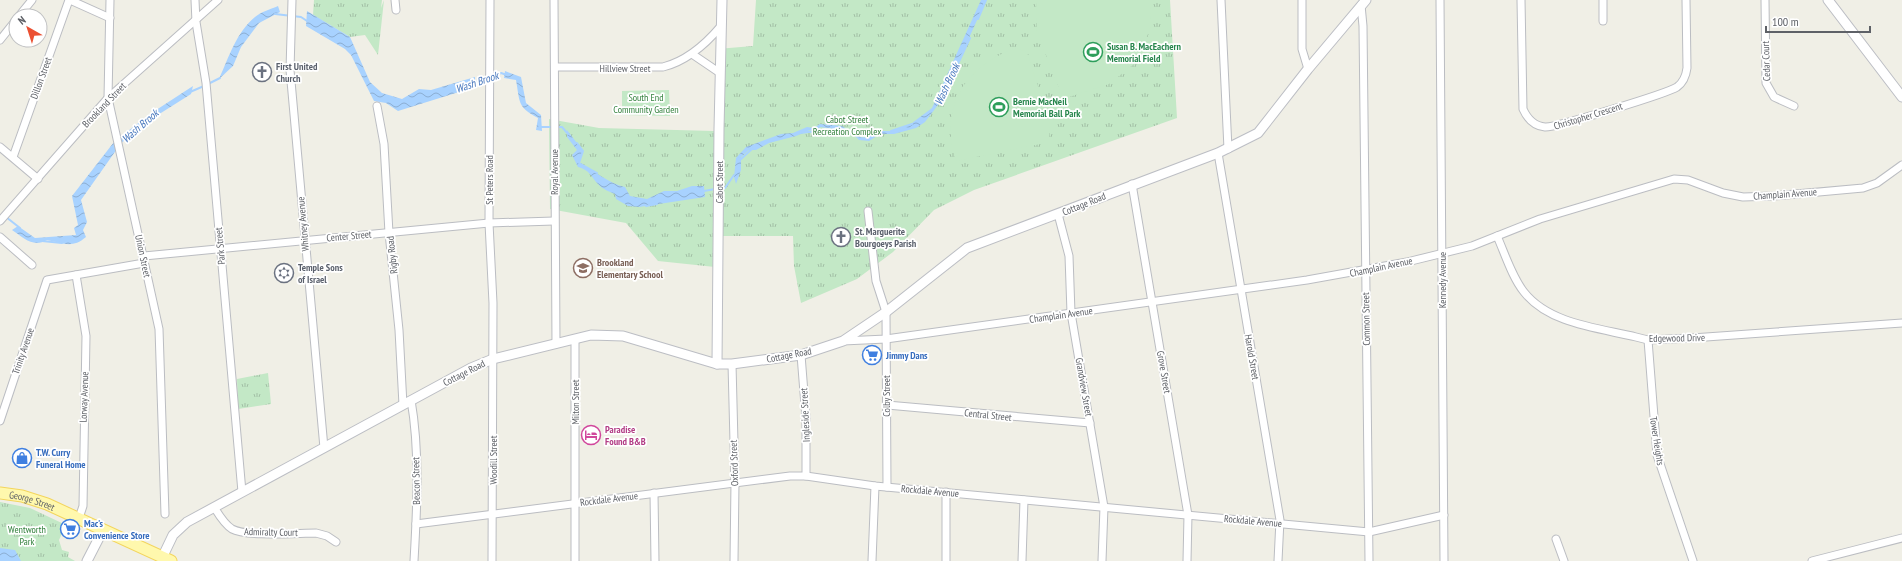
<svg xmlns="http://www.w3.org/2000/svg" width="1902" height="561" viewBox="0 0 1902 561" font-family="'PT Sans Narrow',sans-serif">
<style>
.grass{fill:url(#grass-tufts)}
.garden{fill:#c3e8c6}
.water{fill:url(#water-waves)}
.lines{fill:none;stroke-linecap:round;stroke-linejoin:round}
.stream{stroke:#a8d2ff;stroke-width:2}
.street-casing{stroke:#bbbdc2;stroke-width:9}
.secondary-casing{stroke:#bcbec4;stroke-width:11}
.primary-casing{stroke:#f3d55d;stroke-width:13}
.street{stroke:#fff;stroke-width:7}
.secondary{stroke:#fff;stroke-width:9}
.primary{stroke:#fff8ad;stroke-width:11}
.labels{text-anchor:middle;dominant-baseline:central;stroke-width:3.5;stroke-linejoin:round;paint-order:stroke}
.leisure-label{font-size:10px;font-weight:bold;fill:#27864d;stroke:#fff;text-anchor:start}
.street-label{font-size:10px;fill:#5e6167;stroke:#fff}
.worship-label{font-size:10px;font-weight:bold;fill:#5b616d;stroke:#fff;text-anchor:start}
.park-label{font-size:10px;fill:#33813d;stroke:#fff}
.education-label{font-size:10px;font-weight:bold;fill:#785e54;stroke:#fff;text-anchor:start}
.shop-label{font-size:10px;font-weight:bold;fill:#366cbe;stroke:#fff;text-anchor:start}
.hotel-label{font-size:10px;font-weight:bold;fill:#b23c85;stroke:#fff;text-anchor:start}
.water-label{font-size:11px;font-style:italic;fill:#4475bc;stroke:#fff}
</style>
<defs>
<pattern id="grass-tufts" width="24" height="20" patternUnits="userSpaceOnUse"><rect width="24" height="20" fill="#c3e8c6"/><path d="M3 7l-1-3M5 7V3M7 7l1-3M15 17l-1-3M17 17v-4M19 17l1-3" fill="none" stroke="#a2bfa5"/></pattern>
<pattern id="water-waves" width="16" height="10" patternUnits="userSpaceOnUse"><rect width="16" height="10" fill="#a8d2ff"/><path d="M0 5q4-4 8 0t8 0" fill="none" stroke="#8caed2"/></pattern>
</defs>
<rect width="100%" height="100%" fill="#f0efe6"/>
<g class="grass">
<path d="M314,0H382L381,8L384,0L378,55L365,35L350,37L313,15Z"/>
<path d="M756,0H1170L1177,118L974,190L934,210L893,252L857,279L801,303L794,266L793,236H717L715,267L658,261L626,223L550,209L549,119L599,128L715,131L717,49L753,46Z"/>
<path d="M268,373L271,404L238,409L237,379Z"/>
<path d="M0,502L30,508L66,525L59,540L62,550L69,552L68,557L75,561H0Z"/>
</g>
<g class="garden">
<path d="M1036,0H1151L1150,28L1139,60L1109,84L1063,99L1037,32Z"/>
<path d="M1015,48L1027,52L1050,124L1049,137L1043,143L1036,145L956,161C939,108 963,68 1015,48Z"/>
<path d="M669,90L670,116L622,115V91Z"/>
</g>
<g class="water">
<path d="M981,0H986L941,101L925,122L916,128L894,134H880L869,141L859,140L854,135H846L842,130L820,127L817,131L810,130L796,136L769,143L756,150H749L741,157V170L736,184L734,177L736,158L746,147L781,134L793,133L807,127L814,128L820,124L842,126L848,130H855L860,137L869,138L879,131H893L908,126L932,108Z"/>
<path d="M278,6L280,12L259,23L241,47L233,66L219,79C229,57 236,33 255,17C261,12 271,9 278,6Z"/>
<path d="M307,11L350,37L370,82L382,93L402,99L419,89L431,90L475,77V87L398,111L386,103L374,101L351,55L345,49L306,26Z"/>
<path d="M505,71L521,77L526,103L541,115L542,131L536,130L538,118C517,107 520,102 516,80L504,78Z"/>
<path d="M193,86L191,94L153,118L120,144L119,138L150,114Z"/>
<path d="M567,130L583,151L579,163C595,171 608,183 625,187L630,196L647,199L664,191H677L692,186H704L705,197L639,207L628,206L616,199L615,194C610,192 602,189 598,184C591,177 590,170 578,167L572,155L577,150L567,137Z"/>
<path d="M114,142L117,149L81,200L87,222L83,230L86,237C72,249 63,243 47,240C33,248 24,238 12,230L18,226L35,238L76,235L74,228L78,225L72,196Z"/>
<path d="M0,548L15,550L21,561H0Z"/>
</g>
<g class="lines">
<g class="stream">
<path d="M275,14L301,17L307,21"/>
<path d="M978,19L986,0"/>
<path d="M492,76L501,73L507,75"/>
<path d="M473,83L488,78"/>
<path d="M949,83L970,38"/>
<path d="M208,84L220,78"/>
<path d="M190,92L204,86"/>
<path d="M539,127H553"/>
<path d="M557,127H562L568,134"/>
<path d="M831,127L845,132"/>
<path d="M891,131L912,124"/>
<path d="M800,133L817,131L818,129"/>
<path d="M865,139L881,131"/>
<path d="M577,143L583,151L579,163L597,173"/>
<path d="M740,160L753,148"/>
<path d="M721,189L725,188L734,175"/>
<path d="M704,191L715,189"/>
<path d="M646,206L657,204"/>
<path d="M6,217L20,228"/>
<path d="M42,241L62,243"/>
</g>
<g class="street-casing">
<g id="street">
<path d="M70,0L110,18"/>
<path d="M110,0L108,98L159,329L165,514"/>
<path d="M195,0L196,22L206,83L242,492"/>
<path d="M292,0L290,70L324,448"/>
<path d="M395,0L396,10"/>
<path d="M490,0L489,223L493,303L492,561"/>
<path d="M554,0L556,344"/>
<path d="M1221,0L1228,149"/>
<path d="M1302,0V49L1308,69"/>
<path d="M1440,0L1444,561"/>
<path d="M1521,0L1523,109C1527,118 1534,126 1545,127C1555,128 1668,93 1677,87C1684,82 1686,76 1687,68L1686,0"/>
<path d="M1765,0L1766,83L1774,97L1794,106"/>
<path d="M1361,5L1363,26L1369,561"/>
<path d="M19,16L32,0"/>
<path d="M1603,21V0"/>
<path d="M0,40L16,20"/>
<path d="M692,54L720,73"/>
<path d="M555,67H663C687,61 705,45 721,26"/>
<path d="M377,106L384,144L389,233L399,330L403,405"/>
<path d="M0,147L38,179"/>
<path d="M1218,153L1280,520L1278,561"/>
<path d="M13,157L69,0"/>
<path d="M1132,184L1188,515L1187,561"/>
<path d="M868,211L876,281L886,312L887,487"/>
<path d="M1058,214L1069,256L1071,313L1104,507L1102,561"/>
<path d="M0,221L108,98L218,0"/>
<path d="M1497,236C1505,254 1512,277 1524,292C1549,324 1599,328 1636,337L1648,340L1692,338L1902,323"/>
<path d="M0,237L32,265"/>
<path d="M144,256L489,223L554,221"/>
<path d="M76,275L86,336L83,506L79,518"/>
<path d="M1648,340L1657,455L1693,561"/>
<path d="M843,341L886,339L1307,280L1407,262L1472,246L1540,219L1674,179L1688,180L1723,193L1743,197L1774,196L1863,188L1877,183L1902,165"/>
<path d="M801,355L806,418V476"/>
<path d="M732,364L735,482L734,561"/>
<path d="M411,400C420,451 417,509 414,561"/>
<path d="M887,405L1090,423"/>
<path d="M0,421L47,280L144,263"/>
<path d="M654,493L655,561"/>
<path d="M214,507C219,515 224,524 232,529C246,537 297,533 316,533L327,536L336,542"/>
<path d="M416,524L790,476H806L875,486L1369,532L1444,515"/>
<path d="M1556,539L1564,561"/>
<path d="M575,561V339"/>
<path d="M872,561L875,486"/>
<path d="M946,561V492"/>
<path d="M1022,561L1024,500"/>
<path d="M1812,561L1902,538"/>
</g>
</g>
<g class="secondary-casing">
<g id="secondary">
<path d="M1828,0L1902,97"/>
<path d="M717,364L719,129L722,0"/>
<path d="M162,558L173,535L187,522L471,368L493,359L591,335L623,336L717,364H732L801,355L843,341L886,312L967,248L1218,153L1258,133L1308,69L1366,0"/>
<path d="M87,561L103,530"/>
</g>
</g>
<g class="primary-casing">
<g id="primary">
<path id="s1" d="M0,493L22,496L47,504L171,561"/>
</g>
</g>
<use href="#street" class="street"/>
<use href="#secondary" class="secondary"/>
<use href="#primary" class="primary"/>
</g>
<defs>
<g id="stadium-ring" transform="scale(1)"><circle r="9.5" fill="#fff" stroke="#2e9e5b" stroke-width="1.5"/><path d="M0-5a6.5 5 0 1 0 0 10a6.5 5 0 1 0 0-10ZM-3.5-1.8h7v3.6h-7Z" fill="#2e9e5b"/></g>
<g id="church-ring" transform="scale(1)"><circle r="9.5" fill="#fff" stroke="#6b7280" stroke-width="1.5"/><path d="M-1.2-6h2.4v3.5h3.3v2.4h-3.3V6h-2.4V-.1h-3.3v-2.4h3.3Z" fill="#6b7280"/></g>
<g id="school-ring" transform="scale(1)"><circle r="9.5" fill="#fff" stroke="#8d6e63" stroke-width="1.5"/><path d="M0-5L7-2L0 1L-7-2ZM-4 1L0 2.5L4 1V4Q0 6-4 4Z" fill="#8d6e63"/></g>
<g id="synagogue-ring" transform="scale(1)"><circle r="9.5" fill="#fff" stroke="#6b7280" stroke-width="1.5"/><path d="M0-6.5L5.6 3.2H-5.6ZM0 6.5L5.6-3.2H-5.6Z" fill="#6b7280"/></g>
<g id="supermarket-ring" transform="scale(1)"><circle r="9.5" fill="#fff" stroke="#3f7fe0" stroke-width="1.5"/><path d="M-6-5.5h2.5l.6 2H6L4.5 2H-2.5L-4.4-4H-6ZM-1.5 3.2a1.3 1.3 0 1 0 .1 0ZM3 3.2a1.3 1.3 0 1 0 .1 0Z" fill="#3f7fe0"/></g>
<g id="hotel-ring" transform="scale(1)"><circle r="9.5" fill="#fff" stroke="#d1479c" stroke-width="1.5"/><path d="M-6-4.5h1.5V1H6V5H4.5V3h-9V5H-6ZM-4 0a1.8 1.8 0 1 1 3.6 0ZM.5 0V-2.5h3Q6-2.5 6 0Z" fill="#d1479c"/></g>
<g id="shop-ring" transform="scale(1)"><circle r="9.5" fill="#fff" stroke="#3f7fe0" stroke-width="1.5"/><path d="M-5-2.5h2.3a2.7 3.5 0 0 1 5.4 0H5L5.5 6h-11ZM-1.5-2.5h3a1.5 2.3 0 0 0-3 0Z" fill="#3f7fe0"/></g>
</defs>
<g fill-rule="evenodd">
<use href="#stadium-ring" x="1093" y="52"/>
<use href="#church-ring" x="262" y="72"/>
<use href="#stadium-ring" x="999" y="107"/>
<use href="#church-ring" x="841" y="237"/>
<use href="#school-ring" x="583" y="268"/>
<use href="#synagogue-ring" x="284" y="273"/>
<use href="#supermarket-ring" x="872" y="355"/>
<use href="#hotel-ring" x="591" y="435"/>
<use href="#shop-ring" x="22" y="458"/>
<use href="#supermarket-ring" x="70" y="529"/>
</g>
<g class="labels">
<g class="leisure-label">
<text x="1107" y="46">Susan B. MacEachern<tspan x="1107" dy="12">Memorial Field</tspan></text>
<text x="1013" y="101">Bernie MacNeil<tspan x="1013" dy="12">Memorial Ball Park</tspan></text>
</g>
<g class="street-label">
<text transform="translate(1766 61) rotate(-92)">Cedar Court</text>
<text x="625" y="68">Hillview Street</text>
<text transform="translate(41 78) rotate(-70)">Dillon Street</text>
<text transform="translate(104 105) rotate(-46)">Brookland Street</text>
<text transform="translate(1588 116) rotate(-17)">Christopher Crescent</text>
<text transform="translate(554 172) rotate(-90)">Royal Avenue</text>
<text transform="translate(489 180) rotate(-90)">St Peters Road</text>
<text transform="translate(719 182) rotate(-90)">Cabot Street</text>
<text transform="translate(1785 194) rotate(-4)">Champlain Avenue</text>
<text transform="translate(1084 204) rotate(-22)">Cottage Road</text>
<text transform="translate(303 224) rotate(-95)">Whitney Avenue</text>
<text transform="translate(349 236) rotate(-5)">Center Street</text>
<text transform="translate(220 246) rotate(-95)">Park Street</text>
<text transform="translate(392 255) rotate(-96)">Rigby Road</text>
<text transform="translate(143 256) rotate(78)">Union Street</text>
<text transform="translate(1381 267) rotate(-12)">Champlain Avenue</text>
<text transform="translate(1442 280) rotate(-90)">Kennedy Avenue</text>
<text transform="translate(1061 315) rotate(-8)">Champlain Avenue</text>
<text transform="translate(1366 319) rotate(-91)">Common Street</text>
<text transform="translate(1677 338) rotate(-1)">Edgewood Drive</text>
<text transform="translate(23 351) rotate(-71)">Trinity Avenue</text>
<text transform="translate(789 355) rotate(-11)">Cottage Road</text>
<text transform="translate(1252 357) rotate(80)">Harold Street</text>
<text transform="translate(1164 372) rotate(80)">Grove Street</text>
<text transform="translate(464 373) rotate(-27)">Cottage Road</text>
<text transform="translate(1084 387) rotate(80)">Grandview Street</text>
<text transform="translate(886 396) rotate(-90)">Colby Street</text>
<text transform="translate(84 397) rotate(-88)">Lorway Avenue</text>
<text transform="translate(575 402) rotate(-90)">Milton Street</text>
<text transform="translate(805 415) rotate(-93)">Ingleside Street</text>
<text transform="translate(988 415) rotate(6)">Central Street</text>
<text transform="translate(1657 441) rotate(81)">Tower Heights</text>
<text transform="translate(493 460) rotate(-90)">Woodill Street</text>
<text transform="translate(734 463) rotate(-92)">Oxford Street</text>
<text transform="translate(416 481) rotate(-91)">Beacon Street</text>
<text transform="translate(930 491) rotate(5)">Rockdale Avenue</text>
<text transform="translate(609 499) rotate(-7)">Rockdale Avenue</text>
<text stroke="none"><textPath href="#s1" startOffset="33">George Street</textPath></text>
<text transform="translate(1253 521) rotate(5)">Rockdale Avenue</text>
<text transform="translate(271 532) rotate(1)">Admiralty Court</text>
</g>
<g class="worship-label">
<text x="276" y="66">First United<tspan x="276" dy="12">Church</tspan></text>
<text x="855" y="231">St. Marguerite<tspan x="855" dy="12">Bourgoeys Parish</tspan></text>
<text x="298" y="267">Temple Sons<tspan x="298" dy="12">of Israel</tspan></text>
</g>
<g class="park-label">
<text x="646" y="97">South End<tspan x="646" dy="12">Community Garden</tspan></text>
<text x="847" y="119">Cabot Street<tspan x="847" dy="12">Recreation Complex</tspan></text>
<text x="27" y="529">Wentworth<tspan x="27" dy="12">Park</tspan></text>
</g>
<g class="education-label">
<text x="597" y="262">Brookland<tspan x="597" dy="12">Elementary School</tspan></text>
</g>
<g class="shop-label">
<text x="886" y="355">Jimmy Dans</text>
<text x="36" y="452">T.W. Curry<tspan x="36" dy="12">Funeral Home</tspan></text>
<text x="84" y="523">Mac's<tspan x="84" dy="12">Convenience Store</tspan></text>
</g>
<g class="hotel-label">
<text x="605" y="429">Paradise<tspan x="605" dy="12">Found B&amp;B</tspan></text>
</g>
<g class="water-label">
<text transform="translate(477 82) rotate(-19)">Wash Brook</text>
<text transform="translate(947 84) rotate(-65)">Wash Brook</text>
<text transform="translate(140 126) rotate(-41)">Wash Brook</text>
</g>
</g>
<g transform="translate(28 28) rotate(321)"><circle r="19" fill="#ffffff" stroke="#bfc0c2"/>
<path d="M0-3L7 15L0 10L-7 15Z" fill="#eb5032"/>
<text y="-6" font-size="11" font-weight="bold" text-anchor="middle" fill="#5e6167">N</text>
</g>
<path d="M1766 26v6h104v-6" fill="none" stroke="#5e6167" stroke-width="2"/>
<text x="1772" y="26" font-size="12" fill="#5e6167" stroke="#ffffff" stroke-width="3" paint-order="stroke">100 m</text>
</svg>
